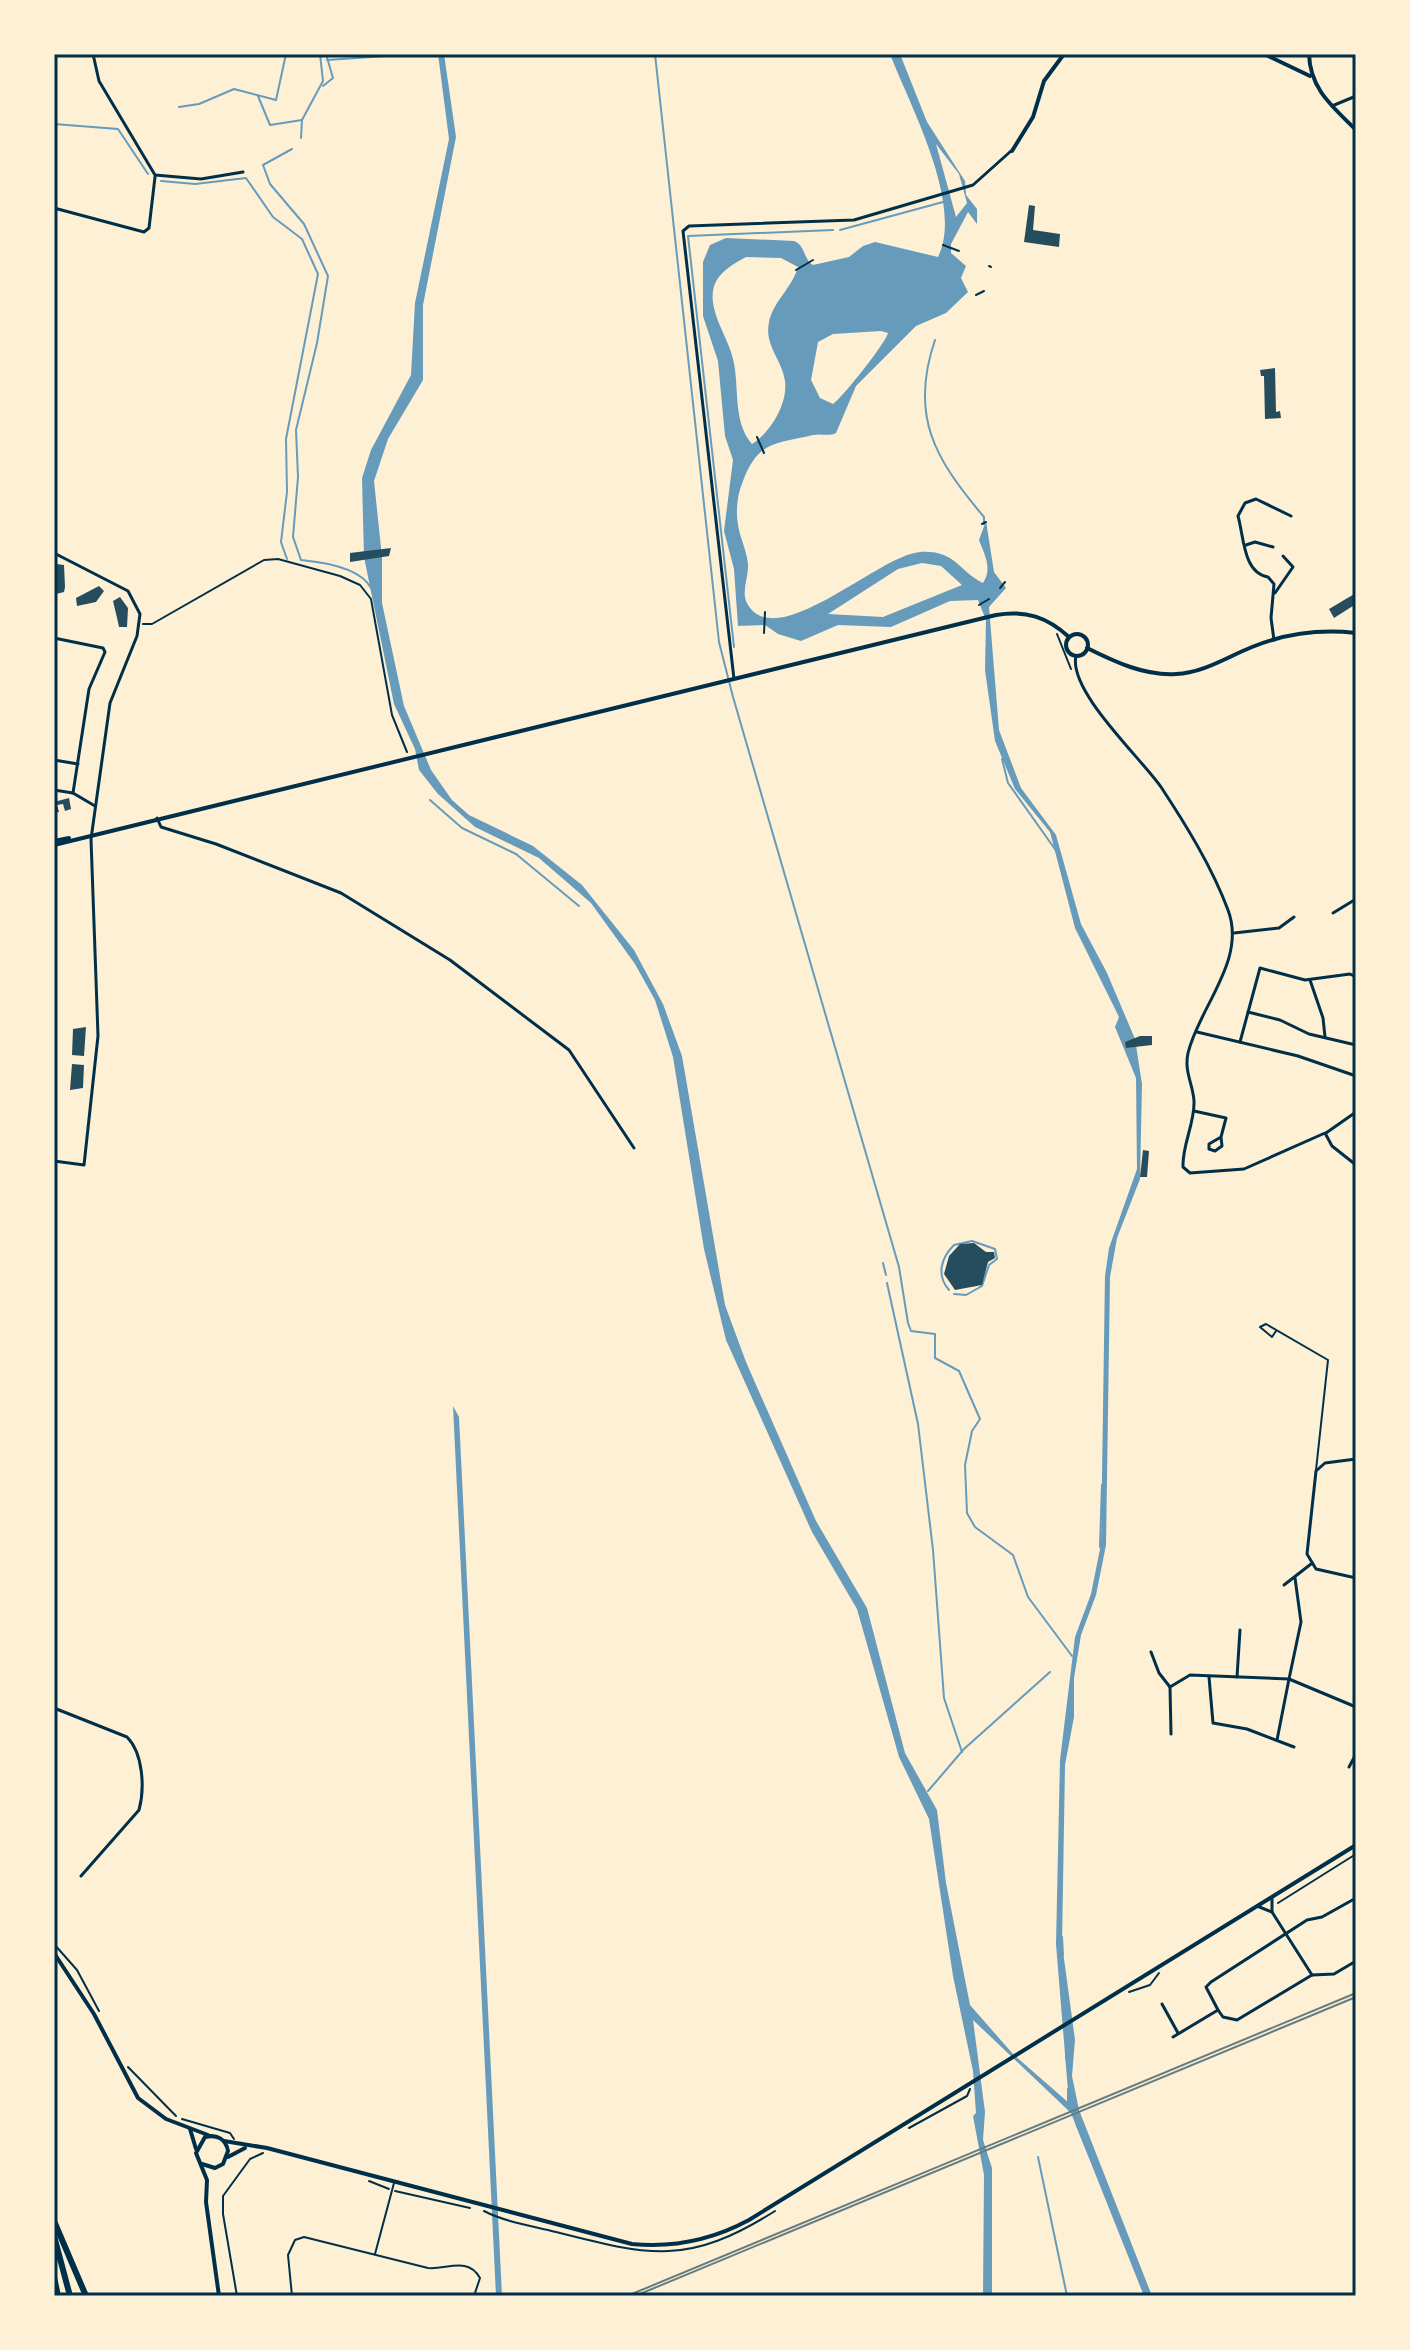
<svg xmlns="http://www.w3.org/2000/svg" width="1410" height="2350" viewBox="0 0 1410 2350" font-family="Arial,sans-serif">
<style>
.water{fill:#669bbc;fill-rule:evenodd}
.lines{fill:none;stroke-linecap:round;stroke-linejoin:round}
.stream{stroke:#669bbc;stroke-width:2}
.building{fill:#264d5e}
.path{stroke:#003049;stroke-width:2}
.service{stroke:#003049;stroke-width:2}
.minor{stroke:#003049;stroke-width:3}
.tertiary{stroke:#003049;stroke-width:4}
.secondary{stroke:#003049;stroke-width:4}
.motorway{stroke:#003049;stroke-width:6}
.tram{stroke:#657d81;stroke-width:2}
.rail{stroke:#657d81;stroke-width:2}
.neatline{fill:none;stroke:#003049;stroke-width:3}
</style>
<rect width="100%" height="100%" fill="#fdf0d5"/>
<g class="water">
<path d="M438,54H444L456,137L423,305V380L388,439L374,481L382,557V603L404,706L431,770L452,800L469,815L533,846L582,885L634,950L663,1004L682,1056L725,1305L746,1362L816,1521L867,1608L905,1753L937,1810L946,1883L970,2005L1013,2054L1069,2103L1056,1944L1060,1760L1075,1637L1091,1594L1101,1544L1105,1276L1109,1248L1137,1169L1136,1078L1115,1027L1119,1017L1075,928L1050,832L1015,789L995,741L985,670L986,620L978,600L950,601L891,627L838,625L801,641L778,634L765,625L738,626L734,569L724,531L733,460L725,436L718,361L703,316V262L710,245L726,238L794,241C806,246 803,259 813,265L849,257L863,246L875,242L938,257C964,204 910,106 890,54H900L927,122L965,181L966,195L977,209V224L968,212L951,244V253L966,266L961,278L968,292L946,313L916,326L856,386L836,433C828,437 821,433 813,435C775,444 758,441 743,481C736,498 735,516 740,534C743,544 747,554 748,564C749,578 740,592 748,605C778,653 879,555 920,552C956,550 958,571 983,583C993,568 984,554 979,540L986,521L994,572L1006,588L989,607L999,730L1021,788L1056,835L1081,924L1107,973L1135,1039L1142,1084L1140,1179L1117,1238L1110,1277L1106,1545L1096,1595L1081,1635L1074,1678V1717L1065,1765L1062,1944L1075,2040L1072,2076L1079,2110L1152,2296H1144L1071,2113L973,2020L985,2112L983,2140L992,2168V2296H983L984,2175L973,2116L976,2113L973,2071L953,1976L929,1819L899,1757L857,1609L812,1532L726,1340L704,1249L673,1057L655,1000L635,964L591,903L539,858L475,827L438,794L419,770L415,749L394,704L364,557L362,478L371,450L411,375L415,303L449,139ZM936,144L959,174L967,203L956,217ZM746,257L781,258L798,267C792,288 773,302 769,322C764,346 782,359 785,381C788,404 770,433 752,444C732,421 740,387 733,359C728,336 707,311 714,286C719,272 733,264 746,257ZM881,331L888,333C885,344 843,397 833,404L820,398L811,380L818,342L833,334ZM922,563L941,566L962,585L883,617L828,614L898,569Z"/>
<path d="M453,1406L459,1417L502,2296H496Z"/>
</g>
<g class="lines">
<g class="stream">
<path d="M655,54L719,642L733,697L899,1267L908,1323L911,1331L935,1334V1358L959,1371L980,1419L972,1431L965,1465L967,1513L975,1527L1013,1555L1028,1597L1072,1656"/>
<path d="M327,60L416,54"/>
<path d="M323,86L333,78L326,54"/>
<path d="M258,96L270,125L302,120"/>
<path d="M179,107L199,104L234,89L276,100L286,54"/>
<path d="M54,124L118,129L148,174"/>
<path d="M301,138L302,120L323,81L320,54"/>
<path d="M292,149L263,165L270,184L304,224L328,276L317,343L296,430L298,477L293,537L301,560C322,562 360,567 371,588"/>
<path d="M161,181L195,184L246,178L273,217L302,239L318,274L286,439L287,492L281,542L287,559"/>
<path d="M840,230L943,202"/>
<path d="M935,340C909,416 935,459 984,517V524"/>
<path d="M734,647L688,236L833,230"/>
<path d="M1002,759L1008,783L1057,852"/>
<path d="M430,800L462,828L516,854L579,906"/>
<path d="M883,1263L886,1275"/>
<path d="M887,1283L918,1424L933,1550L944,1698L962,1752"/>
<path d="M949,1290C936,1275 941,1258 954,1245L972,1241L995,1249L997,1259L989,1265L982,1286L966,1295L954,1294"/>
<path d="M1100,1547L1102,1485"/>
<path d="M928,1791L964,1749L1050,1672"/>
<path d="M1062,1937L1063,1955"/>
<path d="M1066,2029V2059"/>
<path d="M1068,2089V2103"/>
<path d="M1076,2123L1092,2162"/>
<path d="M1038,2157L1067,2296"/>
</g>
</g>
<g class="building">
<path d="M1029,205L1035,206L1033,230L1060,234L1059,247L1024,242Z"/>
<path d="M1275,368L1276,412L1280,411L1281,418L1265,419L1264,376H1261L1260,370Z"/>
<path d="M391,548L389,556L350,562V553Z"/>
<path d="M56,564L64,565L65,587L64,592L56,594Z"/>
<path d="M99,586L104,591L96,602L77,606L76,598Z"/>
<path d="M1356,593V604L1334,618L1329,609Z"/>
<path d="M120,597L128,608L127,627H119L118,622L113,601Z"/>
<path d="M69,798L71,809L65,811L63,804L57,805L59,812L54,813V802Z"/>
<path d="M86,1027L84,1056L72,1055L73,1029Z"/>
<path d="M1140,1036H1152V1045L1126,1048L1125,1042Z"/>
<path d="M72,1064L84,1065L83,1088L70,1090Z"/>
<path d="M1143,1150L1149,1151L1147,1177H1140Z"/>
<path d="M974,1243L986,1252H994L995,1258L988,1262L982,1285L955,1290L944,1274L949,1256L960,1244Z"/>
</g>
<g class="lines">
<g class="path">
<path d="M943,245L959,251"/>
<path d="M989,266L991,267"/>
<path d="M796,270L813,260"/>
<path d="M976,295L984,291"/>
<path d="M757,437L764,453"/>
<path d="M982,524L986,522"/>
<path d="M1000,588L1005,582"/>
<path d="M979,605L989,599"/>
<path d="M143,624H152L264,560L278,559L340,576L360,585L371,599L392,715L407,752"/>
<path d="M764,633L765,612"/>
<path d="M1057,634L1071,669"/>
<path d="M1278,1903L1356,1854"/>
<path d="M54,1944L77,1970L99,2011"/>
<path d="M1129,1992L1150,1985L1159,1973"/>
<path d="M128,2067L176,2116"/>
<path d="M182,2119L230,2133L234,2139"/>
<path d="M909,2128L967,2096L970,2089"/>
<path d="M369,2181L389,2189"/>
<path d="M395,2191L470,2208"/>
<path d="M484,2211C505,2222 533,2226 556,2232C650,2256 688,2266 775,2211"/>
<path d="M237,2296L223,2214V2196L250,2159L263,2153"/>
</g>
<g class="service">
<path d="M1276,1331L1272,1337L1260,1327L1266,1324L1328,1360L1316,1470"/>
<path d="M375,2254L394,2183"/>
<path d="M292,2296L288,2255L295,2240L304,2237L428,2268C446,2270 468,2256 480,2278L474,2296"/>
</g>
<g class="minor">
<path d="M93,54L99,81L155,175L201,179L243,172"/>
<path d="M1332,106L1356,96"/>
<path d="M54,208L144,232L149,228L155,177"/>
<path d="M1246,545L1255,542L1273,547"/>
<path d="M54,553L128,591L140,614L137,636L110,703L91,839L98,1036L84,1165L54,1161"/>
<path d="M1275,593L1293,567L1283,556"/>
<path d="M54,638L103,648L105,652L89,689L73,793L95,806"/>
<path d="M1274,640L1271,618L1274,584L1268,577C1243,573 1244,537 1238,516L1245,503L1256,499L1291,516"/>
<path d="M1076,656C1068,691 1141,758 1161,787C1186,825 1212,867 1228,910C1247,960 1199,1007 1188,1053C1184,1072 1193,1084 1194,1101C1195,1123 1182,1145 1183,1167L1190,1173L1244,1169L1325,1133L1332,1146L1356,1165"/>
<path d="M734,679L683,231L689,226L854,220L973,185L1011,151"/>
<path d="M54,760L78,764"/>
<path d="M54,790L73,793"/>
<path d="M157,818L161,827L216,844L341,893L450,960L569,1050L634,1148"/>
<path d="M1333,913L1356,899"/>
<path d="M1234,933L1279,928L1294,917"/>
<path d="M1310,980L1323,1018L1325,1037"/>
<path d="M1248,1012L1280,1020L1309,1034L1356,1045"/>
<path d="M1197,1032L1298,1056L1356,1076"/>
<path d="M1240,1042L1260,968L1305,980L1350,974L1356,977"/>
<path d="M1194,1111L1226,1118L1221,1137L1209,1144V1149L1215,1151L1222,1146L1221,1137"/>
<path d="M1326,1133L1356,1112"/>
<path d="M1356,1459L1325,1463L1316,1471L1307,1554L1316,1569L1356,1578"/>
<path d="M1295,1578L1301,1622L1289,1679L1356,1707"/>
<path d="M1284,1585L1311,1564"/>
<path d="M1151,1652L1159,1673L1170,1687L1190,1675L1289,1679L1277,1740"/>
<path d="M1209,1677L1213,1723L1247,1729L1294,1747"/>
<path d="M1237,1677L1240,1630"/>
<path d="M1170,1687L1171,1734"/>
<path d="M54,1708L127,1737C143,1753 145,1788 139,1810L81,1876"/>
<path d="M1349,1767L1356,1754"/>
<path d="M1257,1906L1272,1912"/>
<path d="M1312,1975L1334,1974L1356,1961"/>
<path d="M1162,2004L1178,2033"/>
<path d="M1218,2010L1223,2017L1237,2020L1312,1975L1272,1912V1897"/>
<path d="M1173,2037L1218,2010L1206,1987L1211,1982L1307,1920L1322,1917L1356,1898"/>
</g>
<g class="tertiary">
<path d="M1264,54L1310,76"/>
<path d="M1012,151L1033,117L1044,81L1064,54"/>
<path d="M54,1953L94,2014L138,2098L166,2119L208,2135"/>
<path d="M190,2129L196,2149"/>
</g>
<g class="secondary">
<path d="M1309,54C1310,89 1332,106 1356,130"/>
<circle cx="1077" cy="645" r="11"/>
<path d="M1087,648C1115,662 1145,676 1176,674C1203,673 1227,657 1252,647C1284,634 1321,629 1356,633"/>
<path d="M54,841L69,838"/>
<path d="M54,845L996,615C1026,610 1047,617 1069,637"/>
<path d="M224,2141L267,2148L632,2244C674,2248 712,2240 749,2220L1356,1845"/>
<path d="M228,2157L245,2148"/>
<path d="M202,2164L215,2168L223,2164L228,2151C226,2139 217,2134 205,2137L196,2153L207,2180L206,2202L219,2296"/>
</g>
<g class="motorway">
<path d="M54,2221L86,2296"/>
<path d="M54,2236L70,2296"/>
<path d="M54,2277L58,2296"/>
</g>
<path class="tram" d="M627,2296L1356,1993"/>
<path class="rail" d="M635,2296L1356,1997"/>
</g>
<rect width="1410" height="2350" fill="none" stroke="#fdf0d5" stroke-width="112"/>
<rect x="56" y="56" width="1298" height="2238" class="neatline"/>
</svg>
